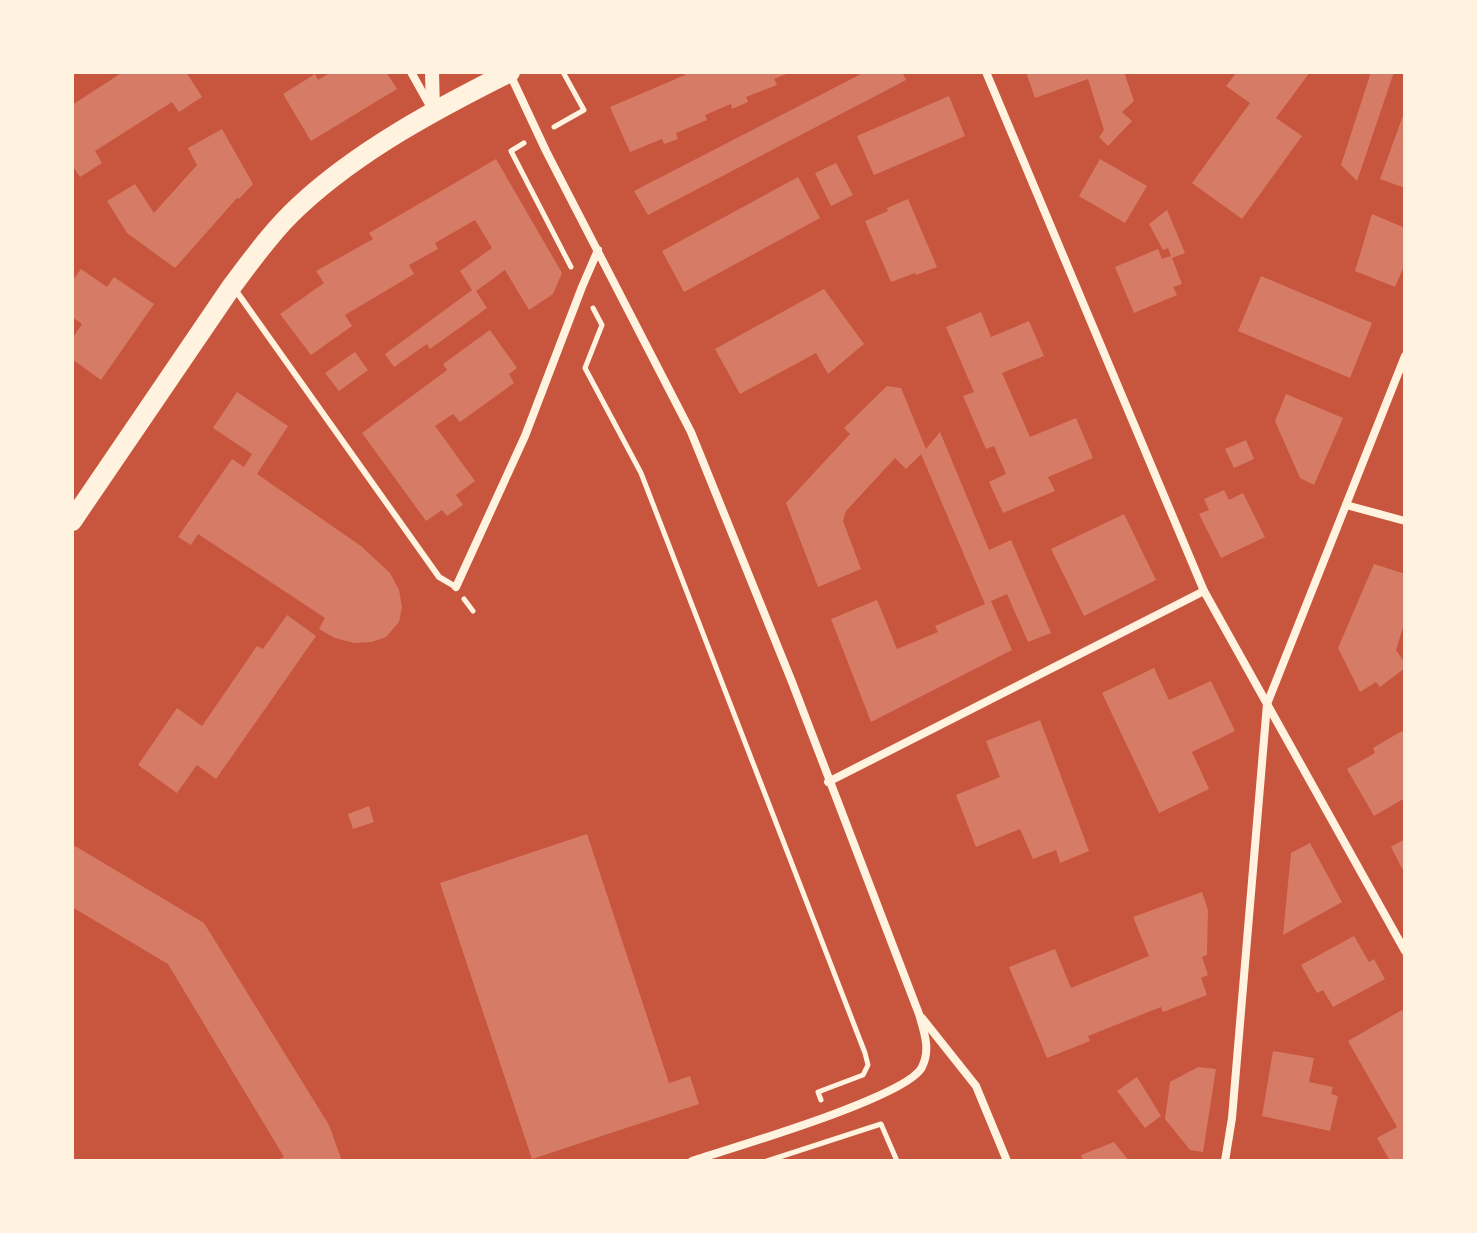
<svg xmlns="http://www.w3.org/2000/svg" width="1477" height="1233" viewBox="0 0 1477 1233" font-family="Signika,sans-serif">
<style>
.building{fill:#d67c66}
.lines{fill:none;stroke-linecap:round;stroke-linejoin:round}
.path{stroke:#fff3e0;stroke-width:5}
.service{stroke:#fff3e0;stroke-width:6}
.minor{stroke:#fff3e0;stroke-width:8}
.tertiary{stroke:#fff3e0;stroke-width:14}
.primary{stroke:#fff3e0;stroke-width:20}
</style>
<rect width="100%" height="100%" fill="#c8553d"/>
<g class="building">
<path d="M123,72H186L202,97L179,112L172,102L95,151L102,163L80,177L72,165V105Z"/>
<path d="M331,72H386L397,89L311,141L283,94L315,74L318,80Z"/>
<path d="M684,72H791L774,79L777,85L746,97L748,102L732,109L731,104L705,115L707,120L676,133L678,139L664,144L662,139L630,152L610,107L685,75Z"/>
<path d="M865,72H902L906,80L648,215L634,191Z"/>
<path d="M1026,72H1124L1134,101L1122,112L1132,121L1108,146L1099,137L1104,130L1088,79L1035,98Z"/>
<path d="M1237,72H1310L1276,118L1302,136L1242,219L1192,183L1250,103L1226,86Z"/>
<path d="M1371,72H1394L1357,181L1341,165Z"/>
<path d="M949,96L965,136L874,175L857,136Z"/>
<path d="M1405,110V188L1380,179Z"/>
<path d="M222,129L253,184L239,199L237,198L175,268L127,233L107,201L135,184L154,213L197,165L188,148Z"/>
<path d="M496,159L562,273L553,294L529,310L505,270L476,291L487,308L430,349L427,344L394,367L385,354L472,290L460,271L492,248L475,220L435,243L438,249L409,265L414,274L345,315L352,326L311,355L280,314L324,283L316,271L373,239L369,233Z"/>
<path d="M1100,159L1147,186L1125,223L1079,196Z"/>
<path d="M836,163L853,195L831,206L815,173Z"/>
<path d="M798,177L820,218L684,292L662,251Z"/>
<path d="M908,199L937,267L916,275L915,273L891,282L865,221L888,211L887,208Z"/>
<path d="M1167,210L1185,253L1172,258L1182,284L1173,287L1177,295L1134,313L1115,267L1158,249L1162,259L1171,256L1168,248L1163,250L1149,224Z"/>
<path d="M1372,214L1405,228V264L1395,287L1355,271Z"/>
<path d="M81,269L107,287L114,277L154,304L101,380L72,359V339L82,324L72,317V281Z"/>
<path d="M1261,276L1372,323L1350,378L1238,331Z"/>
<path d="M824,289L864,344L828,374L816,353L740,394L715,349Z"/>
<path d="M981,312L991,337L1029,321L1044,356L1002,373L1030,437L1076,418L1093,458L1048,477L1055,491L1003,513L989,482L1006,474L994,446L986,449L963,396L974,392L946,327Z"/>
<path d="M490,330L517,368L509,374L514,383L460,422L453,414L435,426L475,481L456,495L463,505L447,516L442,510L426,521L362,433L447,370L443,364Z"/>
<path d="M355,352L368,370L339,391L325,373Z"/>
<path d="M887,386L901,388L926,449L940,432L989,550L1011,540L1051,633L1028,642L1007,594L991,601L1012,650L871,722L831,619L877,600L897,649L938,632L935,626L985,604L921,454L906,469L895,458L846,511L843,521L861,569L818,587L786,503L850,434L844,428Z"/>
<path d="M237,392L288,426L257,474L361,546L390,573L399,590L402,607L399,622L386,637L372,642L354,643L335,638L319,629L325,618L198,534L191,545L178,537L232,459L244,467L252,454L213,428Z"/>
<path d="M1286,394L1343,418L1314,485L1300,478L1275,421Z"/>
<path d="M1246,440L1254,459L1234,468L1225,449Z"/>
<path d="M1224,490L1229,500L1243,493L1265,537L1221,558L1199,514L1209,510L1204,499Z"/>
<path d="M1124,514L1156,580L1084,616L1051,549Z"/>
<path d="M1374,564L1405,574V621L1396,650L1405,663V668L1380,687L1376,682L1360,692L1338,648Z"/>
<path d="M287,615L316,636L216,779L197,765L177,793L138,765L177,708L202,726L257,646L263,649Z"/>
<path d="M1154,668L1169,700L1211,681L1235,731L1192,752L1209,789L1159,813L1102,693Z"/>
<path d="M1040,720L1089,851L1060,863L1056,850L1033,859L1020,829L976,847L956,795L1000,777L986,741Z"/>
<path d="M1402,731L1405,736V798L1374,816L1347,769L1375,753L1373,748Z"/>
<path d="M369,806L374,822L353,829L348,814Z"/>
<path d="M587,834L669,1083L690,1076L699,1104L532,1159L440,883Z"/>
<path d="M1405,839V874L1391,847Z"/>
<path d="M1310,843L1342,902L1283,935L1291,853Z"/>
<path d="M75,846L204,923L329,1125L342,1161H275L284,1157L168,964L72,907V851Z"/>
<path d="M1202,892L1208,910L1207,955L1202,957L1208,975L1201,978L1207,995L1163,1012L1161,1007L1088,1036L1090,1041L1047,1058L1009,967L1055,949L1071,988L1149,956L1133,917Z"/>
<path d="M1354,936L1369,962L1374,959L1385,979L1333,1007L1323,990L1317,993L1301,965Z"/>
<path d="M1402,1010L1405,1016V1161H1390L1377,1138L1397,1127L1348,1041Z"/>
<path d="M1273,1051L1314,1058L1309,1082L1333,1087L1331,1094L1338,1096L1330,1131L1262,1116Z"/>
<path d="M1198,1067L1216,1069L1203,1152L1190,1150L1165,1119L1170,1082Z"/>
<path d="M1137,1077L1161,1116L1145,1128L1117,1091Z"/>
<path d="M1114,1142L1129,1161H1083L1081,1155Z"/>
</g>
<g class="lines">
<g class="path">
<path d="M554,127L584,110L563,72"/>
<path d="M524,143L511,151L571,267"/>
<path d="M593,308L602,325L585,368L641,473L865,1053L868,1065L863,1075L818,1092L821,1100"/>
<path d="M464,599L473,611"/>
<path d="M767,1161L881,1124L897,1161"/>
</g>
<path class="service" d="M234,288L439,577L456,587"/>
<g class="minor">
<path d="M411,72L430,106"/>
<path d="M509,72L546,151L691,432L792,682L919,1014C924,1032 931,1049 922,1067C908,1097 731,1148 692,1161"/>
<path d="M986,72L1204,591L1405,951"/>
<path d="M1346,505L1405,521"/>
<path d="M456,587L525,436L582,287L598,250"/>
<path d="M828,782L1204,591"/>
<path d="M922,1018L976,1086L1007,1161"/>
<path d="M1225,1161L1232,1118L1267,704L1405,356"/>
</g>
<path class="tertiary" d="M432,72L433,111"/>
<path class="primary" d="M72,521L232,286C253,258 274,229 299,206C359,150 438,108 510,72"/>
</g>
<rect width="1477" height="1233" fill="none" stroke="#fff3e0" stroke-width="148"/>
</svg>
